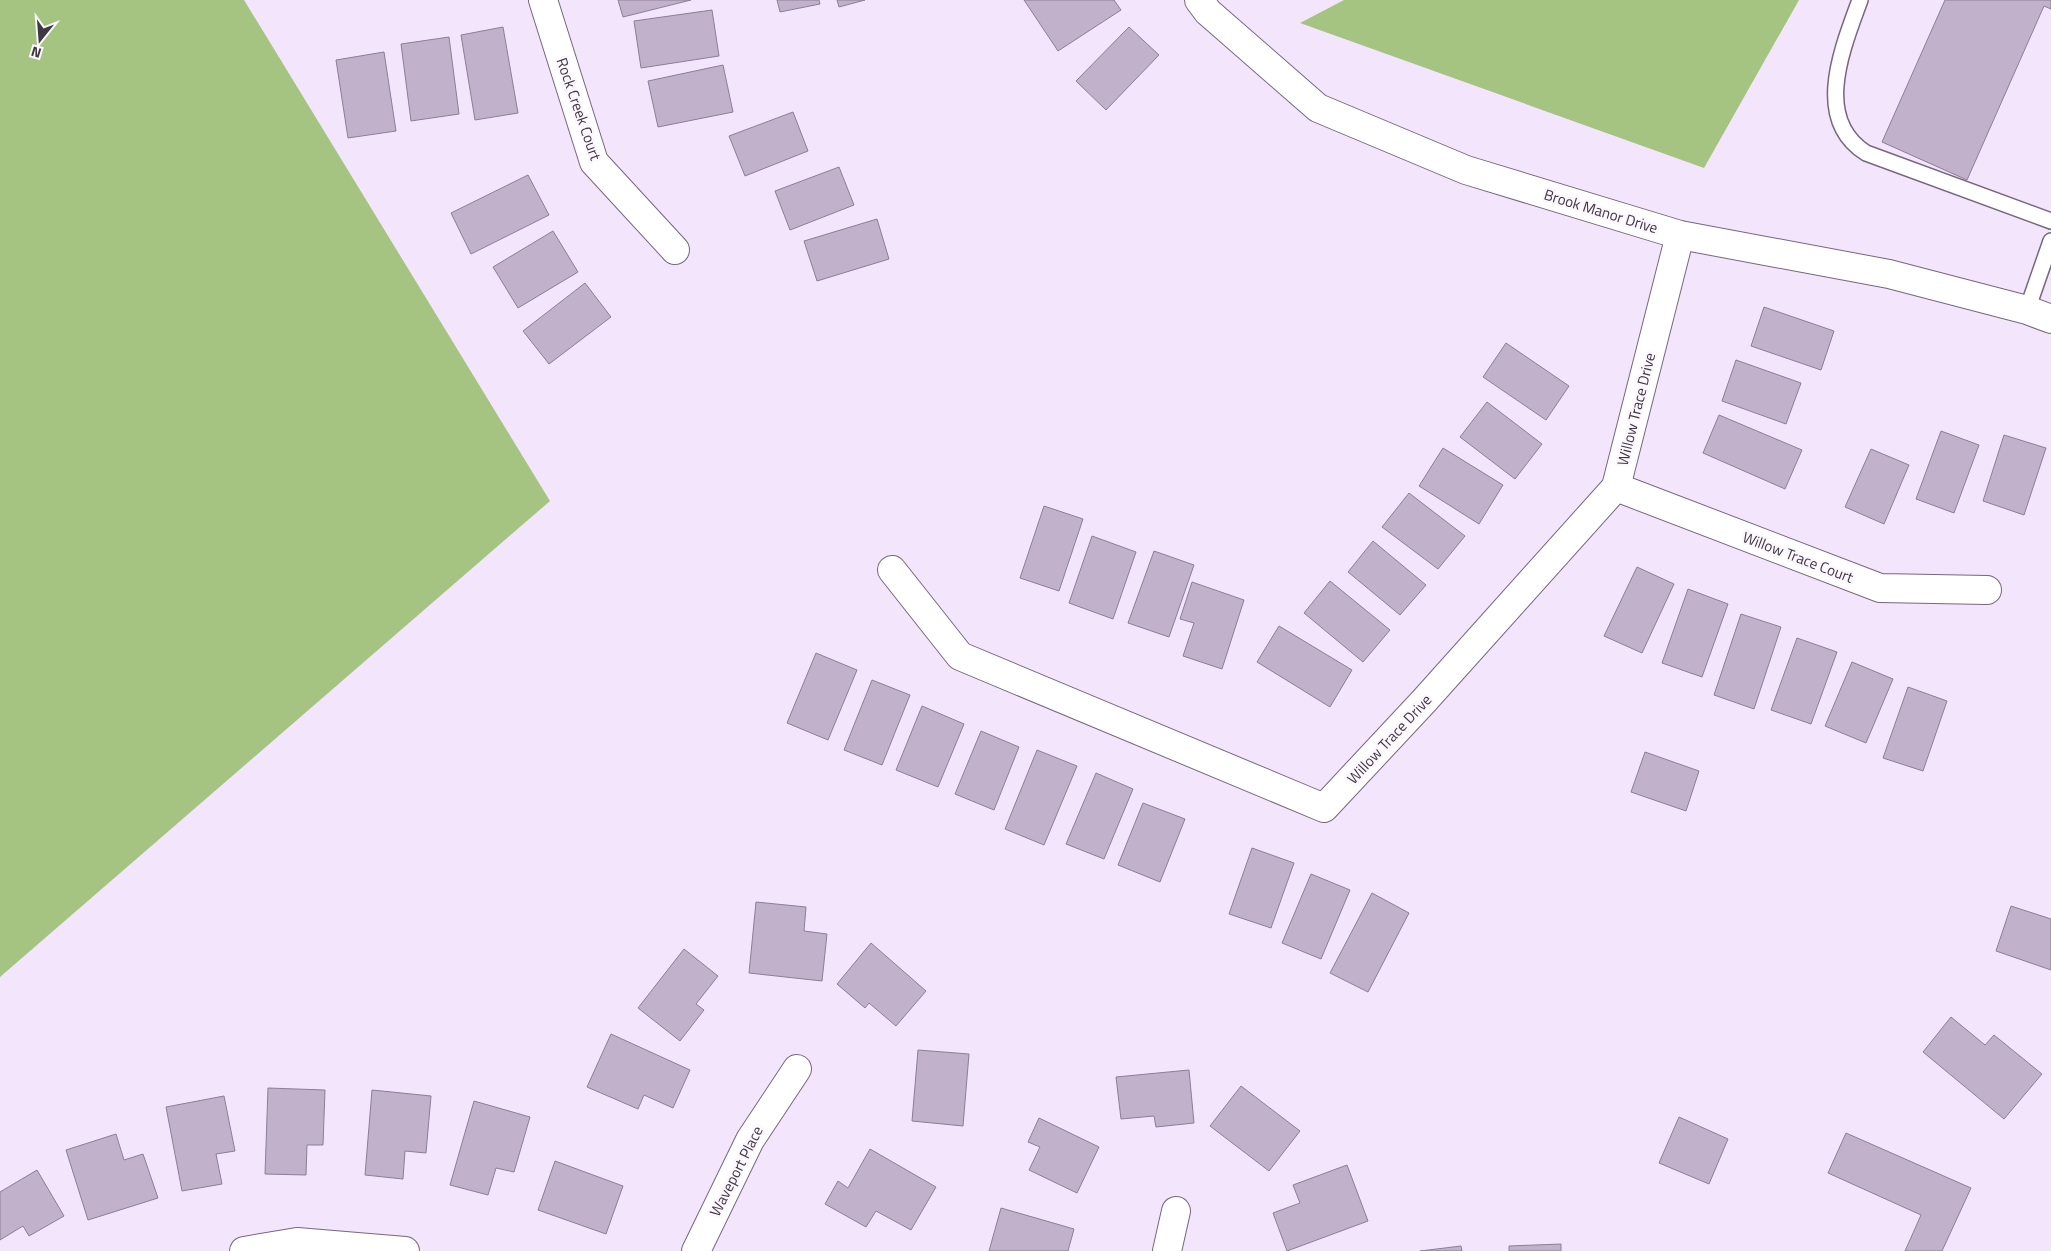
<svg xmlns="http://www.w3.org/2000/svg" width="2051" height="1251" viewBox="0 0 2051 1251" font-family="'Titillium Web',sans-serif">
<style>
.forest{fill:#a6c481}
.building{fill:#c1b1cb;stroke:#8d7e97}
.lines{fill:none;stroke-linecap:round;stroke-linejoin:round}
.lane-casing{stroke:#76677f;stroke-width:18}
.street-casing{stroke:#76677f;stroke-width:30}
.lane{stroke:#fff;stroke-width:15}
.street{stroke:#fff;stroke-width:28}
.labels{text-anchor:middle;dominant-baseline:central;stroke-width:5;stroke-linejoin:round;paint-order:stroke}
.street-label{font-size:15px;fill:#3f3843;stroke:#fbf7fd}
</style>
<rect width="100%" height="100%" fill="#f3e6fc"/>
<g class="forest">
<path d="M0,0H244L550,501L0,977Z"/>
<path d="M1344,0H1799L1704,168L1300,23Z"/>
</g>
<g class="building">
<path d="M618,0H691L623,17Z"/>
<path d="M777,0H819L820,4L780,12Z"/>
<path d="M837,0H865L839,7Z"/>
<path d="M1024,0H1114L1121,10L1058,51Z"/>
<path d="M1945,0H2051V9L2044,6L1967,180L1882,142Z"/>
<path d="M712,10L719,56L641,68L634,21Z"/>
<path d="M503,27L518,113L475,120L461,35Z"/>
<path d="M1129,27L1159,55L1106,110L1076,81Z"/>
<path d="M449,37L459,114L411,121L401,44Z"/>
<path d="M384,52L396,131L348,138L336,60Z"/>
<path d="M723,65L733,112L658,127L648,81Z"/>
<path d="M793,112L808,151L745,176L729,136Z"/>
<path d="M839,167L854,205L790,230L775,191Z"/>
<path d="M528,175L549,215L471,254L451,213Z"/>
<path d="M877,219L889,259L817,281L804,241Z"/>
<path d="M553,231L578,272L518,308L493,267Z"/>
<path d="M585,283L611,317L549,364L523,331Z"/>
<path d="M1764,307L1834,331L1821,370L1751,346Z"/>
<path d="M1506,343L1569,386L1546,420L1483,377Z"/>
<path d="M1736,360L1801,383L1786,424L1722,401Z"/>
<path d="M1487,402L1542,444L1515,479L1460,437Z"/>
<path d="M1719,415L1802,450L1785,489L1703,453Z"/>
<path d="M1941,431L1979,445L1954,513L1916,499Z"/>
<path d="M2004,435L2046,448L2024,515L1983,501Z"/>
<path d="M1443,448L1503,485L1479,524L1419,486Z"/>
<path d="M1871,449L1909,465L1884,524L1845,507Z"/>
<path d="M1409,493L1465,536L1438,569L1382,527Z"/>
<path d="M1044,506L1083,519L1059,591L1020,578Z"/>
<path d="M1092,536L1136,552L1113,619L1069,603Z"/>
<path d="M1373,541L1426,585L1400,615L1348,572Z"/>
<path d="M1154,551L1194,565L1169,637L1128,623Z"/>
<path d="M1637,567L1674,584L1642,653L1604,636Z"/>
<path d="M1330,581L1390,630L1363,662L1304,613Z"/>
<path d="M1192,582L1244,600L1222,669L1183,656L1194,623L1180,619Z"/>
<path d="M1688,589L1728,604L1702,677L1662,663Z"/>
<path d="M1741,614L1781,627L1754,709L1714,695Z"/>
<path d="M1279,626L1352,670L1330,707L1257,662Z"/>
<path d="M1797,638L1837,652L1811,724L1771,710Z"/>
<path d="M816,653L857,670L828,740L787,723Z"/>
<path d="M1852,662L1893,679L1866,743L1825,726Z"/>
<path d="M872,680L910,695L882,765L844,750Z"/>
<path d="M1908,687L1947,701L1923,771L1883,758Z"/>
<path d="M922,706L964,724L938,787L896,770Z"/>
<path d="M981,731L1019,747L994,810L955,794Z"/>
<path d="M1037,750L1077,766L1044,845L1005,829Z"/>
<path d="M1645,752L1699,771L1686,811L1631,792Z"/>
<path d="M1096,773L1133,789L1104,859L1066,844Z"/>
<path d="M1143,803L1185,819L1160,882L1118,865Z"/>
<path d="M1252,848L1294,863L1271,928L1229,914Z"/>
<path d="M1311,874L1350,890L1321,959L1282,943Z"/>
<path d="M1372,893L1409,913L1368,992L1330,973Z"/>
<path d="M756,902L806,907L804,931L827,934L822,981L749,973Z"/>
<path d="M2011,906L2051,919V970L1996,951Z"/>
<path d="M871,943L926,991L896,1026L869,1003L865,1008L837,984Z"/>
<path d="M684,949L718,976L696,1004L704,1010L680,1041L638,1008Z"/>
<path d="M1951,1017L1985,1045L1994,1035L2042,1074L2004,1119L1923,1052Z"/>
<path d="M611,1034L690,1070L673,1108L644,1095L638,1109L587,1087Z"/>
<path d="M918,1050L969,1054L963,1126L912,1121Z"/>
<path d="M1189,1070L1194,1123L1156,1127L1154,1116L1121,1119L1116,1077Z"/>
<path d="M1241,1086L1300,1131L1269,1171L1210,1126Z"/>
<path d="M268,1088L325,1090L323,1145H307L306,1175L265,1174Z"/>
<path d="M372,1090L431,1096L426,1153L405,1151L403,1179L365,1175Z"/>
<path d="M224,1096L235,1151L216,1154L222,1184L182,1191L166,1107Z"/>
<path d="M474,1101L530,1117L514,1172L496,1168L488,1195L450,1185Z"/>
<path d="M1679,1117L1728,1139L1709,1184L1659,1163Z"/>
<path d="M1039,1118L1099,1147L1077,1193L1029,1170L1040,1147L1028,1142Z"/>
<path d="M1846,1133L1971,1188L1942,1251H1905L1921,1215L1828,1173Z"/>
<path d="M116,1134L124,1160L143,1154L158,1198L88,1220L66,1150Z"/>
<path d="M870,1149L936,1187L911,1230L876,1211L866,1227L825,1204L838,1181L848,1188Z"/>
<path d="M555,1161L623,1186L606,1234L538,1210Z"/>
<path d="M1347,1165L1368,1221L1287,1251L1273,1213L1300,1203L1293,1185Z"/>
<path d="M37,1170L64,1216L29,1236L23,1226L0,1240V1192Z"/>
<path d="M1001,1208L1074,1229L1068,1251H989Z"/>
<path d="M1561,1244V1251H1509V1246Z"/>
<path d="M1461,1246L1462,1251H1420Z"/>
</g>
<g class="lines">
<g class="lane-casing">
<g id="lane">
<path d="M1860,0C1843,47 1812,119 1866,153L2051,221"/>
<path d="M2027,310L2051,241"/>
</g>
</g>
<g class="street-casing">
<g id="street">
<path d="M543,0L594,162L675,250"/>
<path d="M1199,0L1208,12L1318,108L1466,170L1680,235L1889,274L2027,310L2051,319"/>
<path d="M1616,487L1880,588L1987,590"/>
<path d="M892,570L960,656L1324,808L1424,701L1616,487L1680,235"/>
<path d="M244,1251L297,1242L405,1251"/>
<path d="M696,1251L750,1140L797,1069"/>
<path d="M1167,1251L1176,1211"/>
</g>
</g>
<use href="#lane" class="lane"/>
<use href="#street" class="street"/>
</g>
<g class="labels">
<g class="street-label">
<text transform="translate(579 109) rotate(71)">Rock Creek Court</text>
<text transform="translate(1601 211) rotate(17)">Brook Manor Drive</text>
<text transform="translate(1636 409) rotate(-76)">Willow Trace Drive</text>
<text transform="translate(1798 557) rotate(21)">Willow Trace Court</text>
<text transform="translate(1389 739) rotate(-47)">Willow Trace Drive</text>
<text transform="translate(736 1171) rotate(-63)">Waveport Place</text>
</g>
</g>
<g transform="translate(40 40) rotate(197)" stroke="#fbf7fd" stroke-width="4" paint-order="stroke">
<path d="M0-4L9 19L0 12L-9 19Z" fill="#3f3843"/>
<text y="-8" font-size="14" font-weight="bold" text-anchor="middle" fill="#3f3843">N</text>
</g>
</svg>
